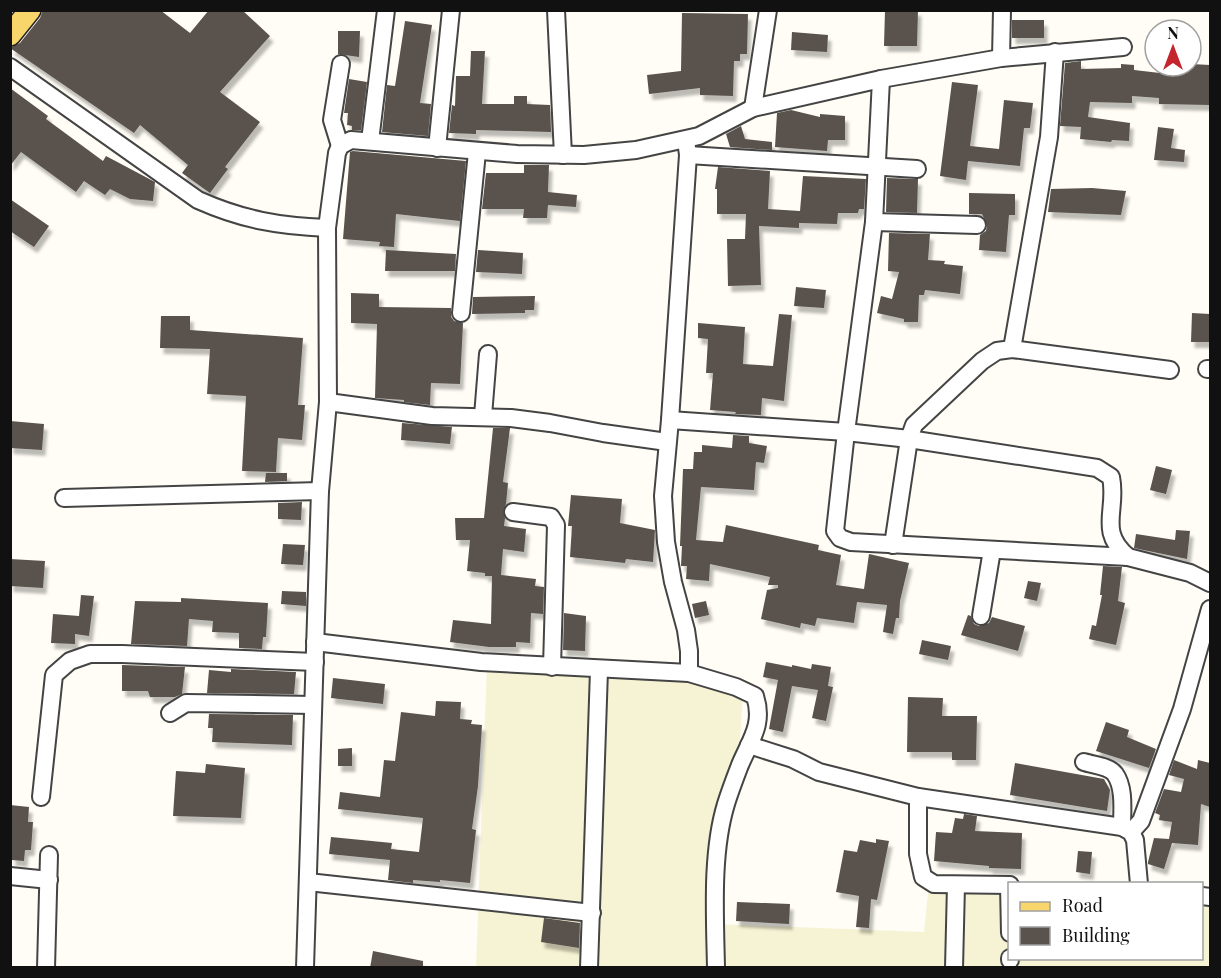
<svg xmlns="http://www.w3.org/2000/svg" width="1221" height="978" viewBox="0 0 1221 978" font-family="'Playfair Display',serif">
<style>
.farmland{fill:#f6f3d4}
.building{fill:#5a524d;filter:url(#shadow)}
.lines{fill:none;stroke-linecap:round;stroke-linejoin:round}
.minor-casing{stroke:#444;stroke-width:20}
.major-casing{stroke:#222;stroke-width:24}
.minor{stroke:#fff;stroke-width:16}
.major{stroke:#f9d66b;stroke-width:21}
</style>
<defs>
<filter id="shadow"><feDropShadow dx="3.5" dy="6" stdDeviation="1.5" flood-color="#0004"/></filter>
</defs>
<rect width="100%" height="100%" fill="#fffdf5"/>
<path class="farmland" d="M487,664L667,668L743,694L740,739L715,809L713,924L924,932L928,893L1009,895L1010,958H1202V903L1210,904V967L476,968Z"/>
<g class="building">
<path d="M43,10H160L190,33L209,10H242L270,36L220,92L260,122L225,167L228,169L210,193L182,173L188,165L140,125L134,133L10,48L20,43L40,18Z"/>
<path d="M885,10H918L917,46H884Z"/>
<path d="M682,13L748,14L747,54H740V61H734L733,96L700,95V88L649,94L647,75L681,71Z"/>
<rect x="1012" y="20" width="32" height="18"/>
<path d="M405,21L432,25L420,103L431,104L428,136L382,132L387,85L395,86Z"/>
<path d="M338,31H360L359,57L338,54Z"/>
<path d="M792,32L828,35L827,52L791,50Z"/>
<path d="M471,51H485L482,104H514V96H527V104L550,105L551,132L476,130V134L449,133L452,105L455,106L456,76H470Z"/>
<path d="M1081,61V69L1121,68V64L1134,65V70L1160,73V67H1188L1191,64L1210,65V105L1159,104V98L1132,96V103L1090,102L1088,117L1130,123L1129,141L1112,140L1111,142L1080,139L1081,127L1060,126L1065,63Z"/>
<path d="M349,79L367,82L361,130H352V126L347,125L348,113H344Z"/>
<path d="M952,82L978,85L970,146L999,149L1004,100L1033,103L1030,128H1024L1020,166L968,161L966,180L940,176Z"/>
<path d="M10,88L48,116L46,119L103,161L106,156L155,182L153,201L130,199L110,189L105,195L84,181L76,192L21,152L10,166Z"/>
<path d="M791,110L820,117V114L845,116V140H828L827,151L775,147L777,113Z"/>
<path d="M741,126L745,139L772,142V150L730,147L726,134Z"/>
<path d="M1158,127L1174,129L1171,148L1185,150L1184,162L1154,160Z"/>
<path d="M353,151L466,161L460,221L396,214L394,247L379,246L380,242L343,239L350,152Z"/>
<path d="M524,165H549L548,192L577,195L576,207L548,205L547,218H523L524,209H482L486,173H524Z"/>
<path d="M718,167L770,171L768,209L800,211L803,176L866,179L864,209H859L858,213H838L837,224L799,223V228L759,226L761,285L728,286L727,239H745L746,214H717V189H715Z"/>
<path d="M887,178L918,179L917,213L886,212Z"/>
<path d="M1092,188L1126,191L1121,215L1048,212L1051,189Z"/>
<path d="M969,193L1015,194V215H1009L1006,252L979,250L980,235L986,231L987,225L982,214H969Z"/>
<path d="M10,199L49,226L34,247L10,231Z"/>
<path d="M889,233L930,234L928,260L945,261L944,264L963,266L960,294L925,290L924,295H919L918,322H904V319L877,313L881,296L892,299L899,272L888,271Z"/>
<path d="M386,250L456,254L455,271H385Z"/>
<path d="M478,250L523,253L522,274L476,272Z"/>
<path d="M796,287L826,290L824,308L794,306Z"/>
<path d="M351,293L379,294V307L451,308V317L454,321L463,323L460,384L431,383L430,405L404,402V400L375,398L377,324L351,323Z"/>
<path d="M535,296L534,310H525V313L472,314L473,297Z"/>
<path d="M1192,313L1210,314V342H1191Z"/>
<path d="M779,314L792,315L784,401L762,398L761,415L735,414L736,412L710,410L713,373H706L708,339L698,338V323L745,327L743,364L773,366Z"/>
<path d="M161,316H190V330L303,338L298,405H305L302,440L278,438L276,472L242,471L246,396L207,394L210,349L160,348Z"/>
<path d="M10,421L44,424L42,450L10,448Z"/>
<path d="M402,423L452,427L450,444L401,440Z"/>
<path d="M493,428H510L503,482L508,483L506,504L503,511L505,518L504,526L526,529L524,552L503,549L501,575L536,579L535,586L544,587L543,614L531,613L530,643L516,642V647H489L450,642L453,620L491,624L492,576H485V573L467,571L470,540H456L455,518H484Z"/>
<path d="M733,435L749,436V443L767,446L764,463L756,462L754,490L701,487L696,540L723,542L726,525L819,545L818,550L841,555L836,585L864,589L869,554L909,563L900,601L899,618H896L893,634L883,632L887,605L857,602L854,623L817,618L815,626L801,623L800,628L761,619L767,590L778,588V585H768L770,577L710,564L709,581L686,579L687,566H681L682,546H680L683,469H693L694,452H702V445L732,448Z"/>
<path d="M1156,466L1172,470L1166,494L1150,490Z"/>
<path d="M266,473H287V481L265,482Z"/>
<path d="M571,495L622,499L620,523L655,530L653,562L626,559L625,563L570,557L572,526H568Z"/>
<path d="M302,502L301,520L278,519V503Z"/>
<path d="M1176,530L1190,531L1187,559L1134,548L1136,534L1175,540Z"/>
<path d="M283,544L305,545L303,565L281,564Z"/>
<path d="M10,559L45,561L43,588L10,586Z"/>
<path d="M1103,566L1122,567L1118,601L1125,603L1116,645L1089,639L1092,625L1096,626L1102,595H1100Z"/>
<path d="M1028,581L1041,583L1037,601L1024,598Z"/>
<path d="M282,591L306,592V606L281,604Z"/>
<path d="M81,595L94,596L89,636L75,634V644L51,643L53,614L79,616Z"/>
<path d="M181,598L268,603L266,637H263L262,649L239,648V633L212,632L213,621L189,619L187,646L131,644L135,601L181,602Z"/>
<path d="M706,601L709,615L695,618L692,604Z"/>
<path d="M564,613L586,616L585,651L563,650Z"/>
<path d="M968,615L971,616L974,624L979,626L989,623L992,617L1025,626L1018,651L961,635Z"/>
<path d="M922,640L951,646L948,660L919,654Z"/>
<path d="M766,662L792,667V665L811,669L812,664L831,667L828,686L833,687L826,721L812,718L818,690L792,686L783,732L769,729L778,680L763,677Z"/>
<path d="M122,665L185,667L182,694L175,697H150L148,691H122Z"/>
<path d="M231,669L296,672L294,694L207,693L209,670L231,672Z"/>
<path d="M333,678L385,684L383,704L331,698Z"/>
<path d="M908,697L943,698L942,716H977L976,760H952V752H907Z"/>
<path d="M436,701L461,702L460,719L472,720L471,724L482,725L478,786L472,829L476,830L470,883L440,880V882L413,880V883L388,880L390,860L329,854L331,837L392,843L391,849L419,852L423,818L338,809L340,792L380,797L384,760L395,761L401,712L435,716Z"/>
<path d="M209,714L293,715L292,745L212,742L213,728H208Z"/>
<path d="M1106,722L1129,730L1127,737L1156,749L1149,768L1096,751Z"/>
<path d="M352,748V766H338V749Z"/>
<path d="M1174,760L1197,769L1198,760L1210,763V807L1201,804L1198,845L1172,843L1164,869L1148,864V862L1154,838L1169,839L1172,822L1159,820L1160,815L1155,813L1164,789L1181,792L1184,779L1169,775Z"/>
<path d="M1015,763L1104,779L1110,790L1107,811L1010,795Z"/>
<path d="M206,764L245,768L241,818L173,816L176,771L205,773Z"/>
<path d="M10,805L29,807L28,822H33L31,850H25L24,861L12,860Z"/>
<path d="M964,814L977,816L975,831L1022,833L1021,869L989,868V866L934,861L936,832L952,833L955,818L963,819Z"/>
<path d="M876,839L889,841L877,900L871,899L869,928L856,927L859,896L836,892L844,850L857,852L860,840L876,843Z"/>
<path d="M1078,851L1092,852L1090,874L1076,872Z"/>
<path d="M737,902L790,904L789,924L736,921Z"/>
<path d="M544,918L580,923L579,948L541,942Z"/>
<path d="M373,951L423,961V968H370Z"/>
</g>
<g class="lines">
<g class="minor-casing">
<g id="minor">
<path d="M556,10L563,155"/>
<path d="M1001,58L1002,10"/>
<path d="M10,67L198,200C243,220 279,226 327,228"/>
<path d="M881,79L874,222L846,432L835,531L840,538L851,542L1128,557L1190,573L1210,583"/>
<path d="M753,108L768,10"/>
<path d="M686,140L688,155L670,420L663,496L666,542L673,582L686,630L689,651V673"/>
<path d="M370,141L386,10"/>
<path d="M340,146L332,120L341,64"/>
<path d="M437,148L451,10"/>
<path d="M688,155L917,169"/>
<path d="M874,222L977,225"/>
<path d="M461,313L477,152"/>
<path d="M1012,349L1049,137L1055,52"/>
<path d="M1207,369H1210"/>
<path d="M328,402L432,416L511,418L550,423L603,433L667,442"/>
<path d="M483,416L488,354"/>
<path d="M670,420L846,432L909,439L1097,468L1111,477C1118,510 1097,531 1128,557"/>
<path d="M64,498L320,491"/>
<path d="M513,512L551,517L556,525L552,667"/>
<path d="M893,545L909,439L914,425L982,361L997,351L1012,349L1170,370"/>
<path d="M981,616L992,550"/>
<path d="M315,642L481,662L689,673L736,687L755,696C764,724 751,739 740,765C735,778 730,791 726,804C711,853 715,916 716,968"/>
<path d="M170,713L186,703L313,705"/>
<path d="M749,745L793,759L819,772L918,797L1122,827L1131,832L1135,840L1139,884"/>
<path d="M1084,762C1093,765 1109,766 1115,774C1125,788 1122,811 1122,827"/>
<path d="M41,797L54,675L70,661L90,654H122L315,662"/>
<path d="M918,797V854L923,877L934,884L1010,885"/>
<path d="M1131,832L1141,821L1182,709L1210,609"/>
<path d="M10,876L49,880"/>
<path d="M308,882L592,913"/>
<path d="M1009,885L1010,933"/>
<path d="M1202,896L1210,897"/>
<path d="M1010,958V960"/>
<path d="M46,968L49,855"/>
<path d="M305,968L320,491L328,402L327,228L337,153L340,146L351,140L517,154L584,155L636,150L699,136L753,108L881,79L1001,58L1123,47"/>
<path d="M589,968L599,670"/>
<path d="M954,968L956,885"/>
</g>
</g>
<g class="major-casing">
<path id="major" d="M10,35L30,10"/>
</g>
<use href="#minor" class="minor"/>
<use href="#major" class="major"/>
</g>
<rect width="1221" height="978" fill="none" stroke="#111111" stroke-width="24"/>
<rect x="1008" y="882" width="195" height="78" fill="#ffffff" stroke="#a0a0a0" stroke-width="1.5"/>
<rect x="1020" y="902" width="30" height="9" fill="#f9d66b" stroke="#a0a0a0" stroke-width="1.5"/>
<text x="1062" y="912" font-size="18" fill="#111111">Road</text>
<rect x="1020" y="927" width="30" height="18" fill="#5a524d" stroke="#a0a0a0" stroke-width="1.5"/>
<text x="1062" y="942" font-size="18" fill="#111111">Building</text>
<g transform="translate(1173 48)"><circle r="28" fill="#ffffff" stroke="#a0a0a0" stroke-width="1.5"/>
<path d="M0-4.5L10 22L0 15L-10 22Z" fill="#c4262e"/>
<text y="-9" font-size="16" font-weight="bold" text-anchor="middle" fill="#111111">N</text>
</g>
</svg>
